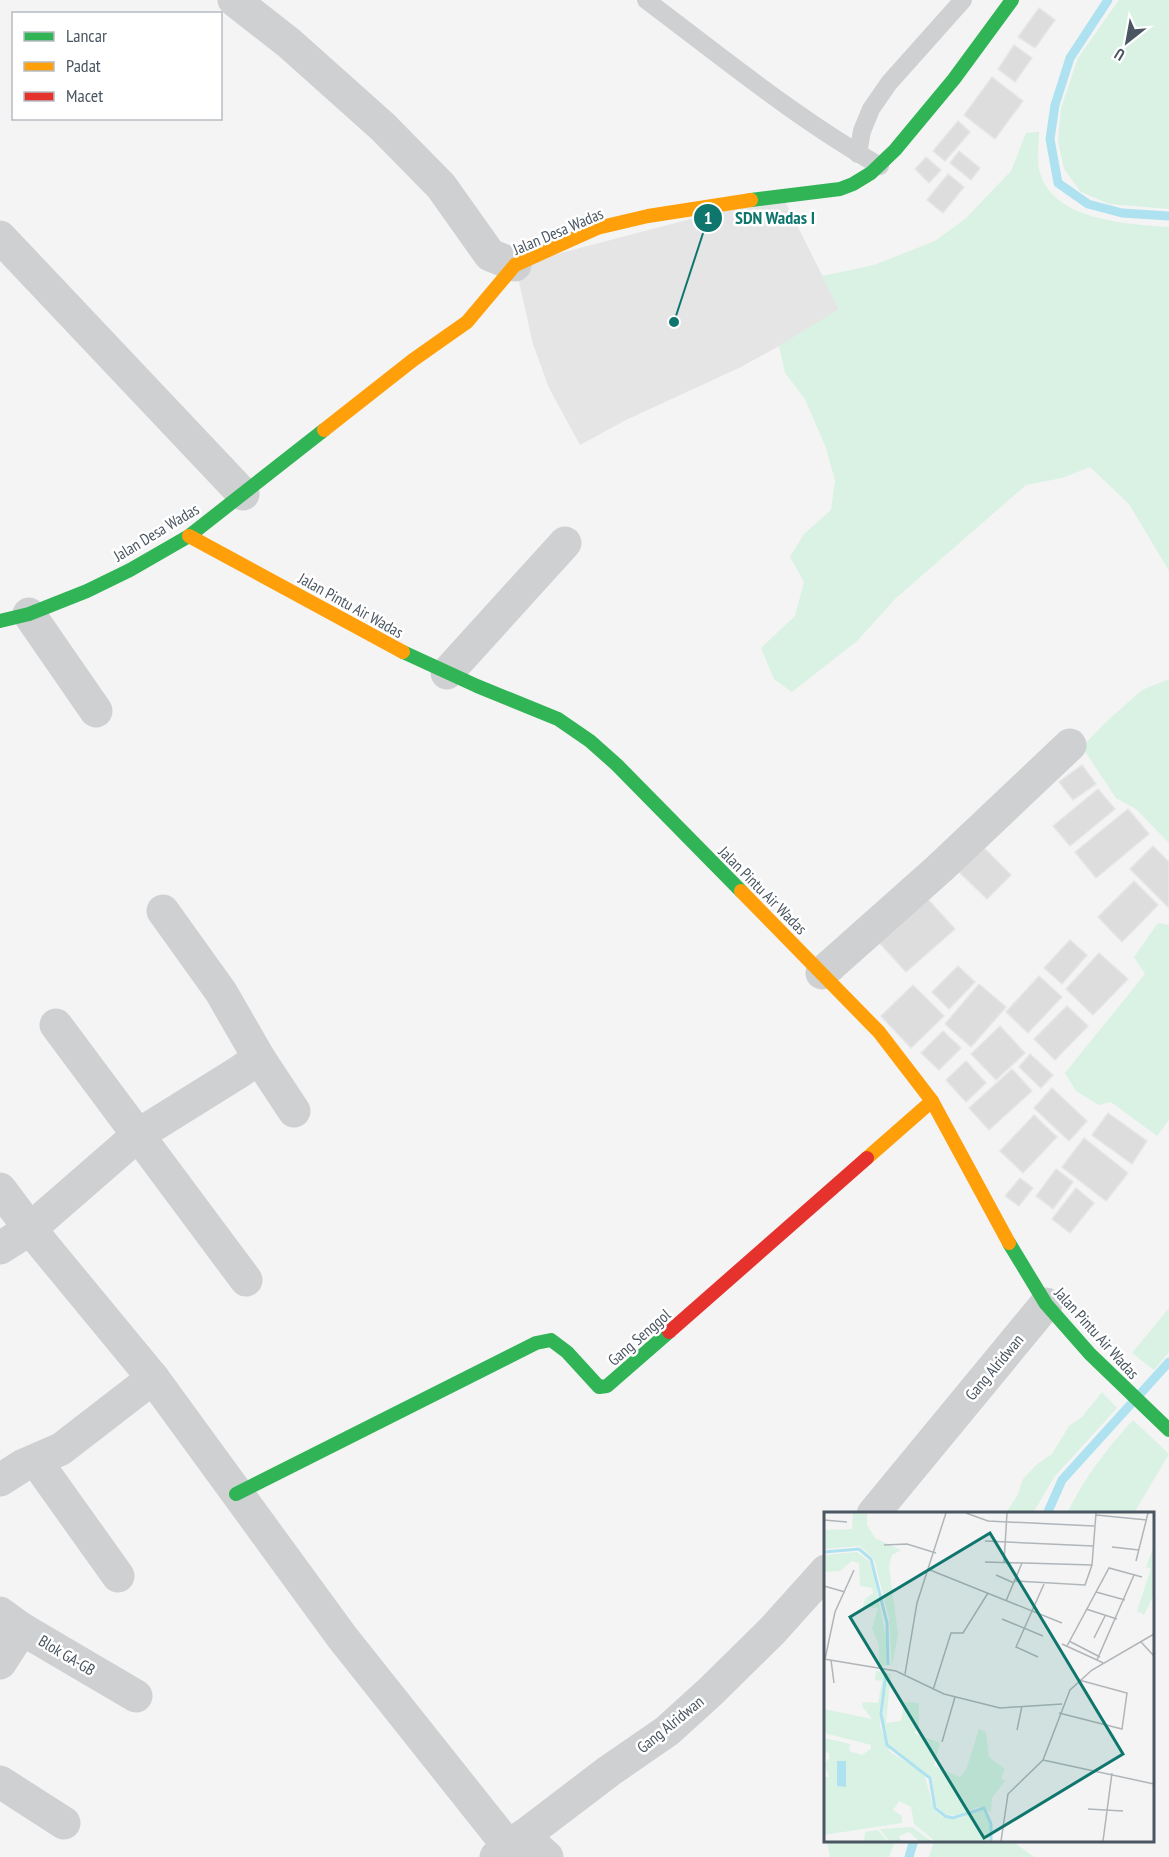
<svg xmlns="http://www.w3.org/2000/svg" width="1169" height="1857" viewBox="0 0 1169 1857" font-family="'PT Sans Narrow',sans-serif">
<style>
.education{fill:#e6e5e6}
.green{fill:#d9f2e3}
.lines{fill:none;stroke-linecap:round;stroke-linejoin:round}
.stream{stroke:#aee2f0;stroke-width:9}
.building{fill:#ddddde;stroke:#e5e6e7;stroke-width:1.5}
.lane{stroke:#ced0d2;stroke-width:18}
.street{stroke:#ced0d2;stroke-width:33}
.fast{stroke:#30b455;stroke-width:14}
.slow{stroke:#ff9f0a;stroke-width:14}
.jam{stroke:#e5322d;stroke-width:14}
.labels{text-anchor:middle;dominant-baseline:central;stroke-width:5;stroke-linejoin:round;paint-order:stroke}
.street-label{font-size:16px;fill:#4a5661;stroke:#fff}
.inset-river{fill:none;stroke:#aee2f0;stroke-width:3}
.inset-road{fill:none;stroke:#b0b5b9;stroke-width:1.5}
.view{fill:#0f766e;fill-opacity:0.15;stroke:#0f766e;stroke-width:3}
.inset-edge{fill:none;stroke:#4a5661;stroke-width:3}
.leader{fill:none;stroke:#0f766e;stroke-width:2}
.callout-dot{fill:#0f766e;stroke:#fff;stroke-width:2}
.mark-label{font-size:18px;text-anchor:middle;font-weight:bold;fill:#fff}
.callout-label{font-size:18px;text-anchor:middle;font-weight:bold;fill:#0f766e;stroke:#fff;stroke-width:5;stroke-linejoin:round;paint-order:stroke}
</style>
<rect width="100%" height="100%" fill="#f4f4f4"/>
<path class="education" d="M782,195L839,309L801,334L741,367L626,420L580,445L549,388L533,344L515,265Z"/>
<g class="green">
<path d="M1119,0H1169V209L1109,204L1081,192L1064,169L1058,141L1061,108L1078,58Z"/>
<path d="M1039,132C1039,144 1037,158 1039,169C1050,221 1128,224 1169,227V571L1129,504L1090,467L1062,478L1026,485L895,599L857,641L792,692L774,679L761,648L795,616L804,582L790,557L804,534L831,510L835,481L826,448L805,399L785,373L779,346L839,309L822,276L874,265L935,241L965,219L1011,171L1026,133Z"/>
<path d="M1169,679V843L1136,809L1116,798L1082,747L1105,723L1142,690Z"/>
<path d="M1158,923L1169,925V1120L1157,1136L1111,1102L1099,1105L1076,1091L1065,1073L1145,974L1134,957Z"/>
<path d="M1169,1308V1352L1154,1370L1132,1353Z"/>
<path d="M1102,1392L1117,1408L1055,1476L1033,1513H1006L1018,1494L1023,1479L1036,1465L1052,1454L1069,1426L1082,1417Z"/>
<path d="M1133,1420L1169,1454L1134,1513H1067C1084,1478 1107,1449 1133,1420Z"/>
<path d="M827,1841V1840L895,1841L889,1857H830Z"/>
<path d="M934,1841H1000L1016,1844L1034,1857H929Z"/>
</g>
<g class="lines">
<g class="stream">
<path d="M1108,0L1070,58L1055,105L1050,139L1058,183L1088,204L1122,213L1169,216"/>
<path d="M1047,1514L1062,1480L1169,1362"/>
<path d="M909,1857L914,1840"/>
</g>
</g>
<g class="building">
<path d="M1039,8L1055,20L1035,48L1018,37Z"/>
<path d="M1014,45L1032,58L1015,82L998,69Z"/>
<path d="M992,77L1023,101L995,139L964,115Z"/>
<path d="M958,121L970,132L945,161L933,151Z"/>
<path d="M959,151L980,168L971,180L950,163Z"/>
<path d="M926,157L941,170L929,183L915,169Z"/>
<path d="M948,174L964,187L943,213L927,200Z"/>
<path d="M1082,765L1096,784L1073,800L1059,782Z"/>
<path d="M1098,789L1115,809L1070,846L1053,826Z"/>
<path d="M1128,809L1149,834L1096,878L1075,852Z"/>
<path d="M1153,846L1169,862V908L1130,869Z"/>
<path d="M983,847L1011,875L987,899L959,872Z"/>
<path d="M1134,881L1158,905L1122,942L1098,917Z"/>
<path d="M924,895L955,929L906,972L875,938Z"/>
<path d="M1070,940L1087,955L1062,984L1044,968Z"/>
<path d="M1099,953L1128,979L1093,1015L1066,989Z"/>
<path d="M958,966L975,982L949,1009L932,992Z"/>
<path d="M1039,976L1062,997L1028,1033L1006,1012Z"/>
<path d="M979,984L1006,1007L971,1047L945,1024Z"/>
<path d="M913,985L944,1016L911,1048L881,1016Z"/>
<path d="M1067,1006L1088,1026L1055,1060L1034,1039Z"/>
<path d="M1000,1026L1025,1053L996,1080L971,1054Z"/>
<path d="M943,1031L961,1048L939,1070L921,1053Z"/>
<path d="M1030,1054L1053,1075L1041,1088L1019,1067Z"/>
<path d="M966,1061L986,1083L966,1102L946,1080Z"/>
<path d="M1012,1069L1032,1091L989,1130L969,1108Z"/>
<path d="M1052,1088L1087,1121L1069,1141L1034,1108Z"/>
<path d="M1108,1113L1147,1141L1132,1164L1092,1135Z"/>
<path d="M1034,1115L1057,1137L1023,1173L1000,1151Z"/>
<path d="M1084,1138L1128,1173L1106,1201L1062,1167Z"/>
<path d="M1056,1169L1073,1182L1053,1209L1036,1196Z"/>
<path d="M1020,1178L1033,1188L1019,1206L1005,1196Z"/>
<path d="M1076,1188L1094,1203L1070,1233L1052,1219Z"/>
</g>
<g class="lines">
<g class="lane">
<path d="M646,0C722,57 797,119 880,166"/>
<path d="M858,154L862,131L871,109L889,83L963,0"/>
</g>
<g class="street">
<path d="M234,0L289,43L383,127L441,186L490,255L515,265"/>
<path d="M0,237L243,494"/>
<path d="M29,614L96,711"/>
<path d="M447,673L565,543"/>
<path d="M822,973L940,868L1070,745"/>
<path d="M56,1025L246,1280"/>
<path d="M259,1058L294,1111"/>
<path d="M0,1189L30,1229L153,1378L342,1637L509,1847"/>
<path d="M0,1248L30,1229L138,1135L239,1072L259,1058L221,992L163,911"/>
<path d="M36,1461L118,1576"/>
<path d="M0,1480L22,1466L61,1449L153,1378"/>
<path d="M873,1514L1046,1304"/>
<path d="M0,1613L22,1629L136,1696"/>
<path d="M0,1663L22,1629"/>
<path d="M0,1782L64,1823"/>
<path d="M523,1836L547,1857"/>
<path d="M496,1857L609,1771L667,1731L710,1692L772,1631L826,1571"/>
</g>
<g class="fast">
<path d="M751,200L840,189L853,184L871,173L895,150L954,79L1012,0"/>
<path d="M0,621L29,614L87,591L130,570L189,536L324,430"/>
<path d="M403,652L477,686L558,719L590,741L617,765L741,891"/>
<path d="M1009,1243L1046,1304L1090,1354L1169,1430"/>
<path d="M236,1494L536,1343L551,1340L567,1352L599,1387L607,1386L669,1332"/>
</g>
<g class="slow">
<path d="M324,430L413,360L467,322L515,265L597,228L648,216L751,200"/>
<path d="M189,536L403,652"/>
<path d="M741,891L879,1032L932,1101L1009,1243"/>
<path d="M867,1158L932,1101"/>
</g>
<path class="jam" d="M669,1332L867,1158"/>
</g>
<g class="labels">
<g class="street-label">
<text transform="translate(558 231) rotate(-23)">Jalan Desa Wadas</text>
<text transform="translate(156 532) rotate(-31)">Jalan Desa Wadas</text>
<text transform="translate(351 605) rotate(29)">Jalan Pintu Air Wadas</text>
<text transform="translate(763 890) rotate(45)">Jalan Pintu Air Wadas</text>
<text transform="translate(1097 1333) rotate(48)">Jalan Pintu Air Wadas</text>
<text transform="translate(639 1337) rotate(-41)">Gang Senggol</text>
<text transform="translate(994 1367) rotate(-50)">Gang Alridwan</text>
<text transform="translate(67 1655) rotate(31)">Blok GA-GB</text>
<text transform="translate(670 1724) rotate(-39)">Gang Alridwan</text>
</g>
</g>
<g transform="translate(824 1512)">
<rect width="330" height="330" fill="#f4f4f4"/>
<path d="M29,1L43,2V13L51,26L77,38L68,43L65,54L74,122L68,155L65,106L50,47L36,34L0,37V18L28,17ZM330,34V82L320,103L313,99L327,57L322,55ZM33,40L45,49L50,64L62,127V154L55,153V133L48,116L54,96L39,95L41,87L49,81L48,76L36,74L35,51L28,49L16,59L0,60V43ZM52,159L62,160L56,214L66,240L100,261L110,297L118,305L134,307L152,298L160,299L166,313L165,329H111L90,312L87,295L75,289L69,298L78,304V311L0,323V265H5L0,251L5,247V241L0,240V226L26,232L25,239L38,243L47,237V233L0,221V197L48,207L38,194L39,190L54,191L58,169L51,168ZM14,249H22L21,275L13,274ZM63,162H67L62,211L77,209L80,190L95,191V215L90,221L116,231L110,254L136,265L142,258L155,217L162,220L165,245L181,257L177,266L181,269L168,286L167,300L154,295L133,304L120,302L112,293L108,266L64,233L58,214ZM88,315L107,329H95L85,320L75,324L77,329H65L56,317ZM54,318L63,329H40L41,320Z" fill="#d9f2e3" fill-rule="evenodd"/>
<path d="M13,249H22V275L13,274Z" fill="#aee2f0"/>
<path class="inset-river" d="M0,40L35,37L47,47L63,111L64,153M62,161L57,202L63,233L106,266L111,296L121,304L129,306L160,296L167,312V329"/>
<path class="inset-road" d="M142,1L164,9L270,14M272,3L323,8M0,8L23,10M161,29L269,34M60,33L83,32L112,41M288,35L315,38M312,49L324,1M161,50L268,53M180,50L183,1M106,58L238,111M172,63L190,71M191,69L261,73L268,53L272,1M0,74L21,80M272,80L301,88M182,89L198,51M262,97L293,107M178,107L219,124M270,126L281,104M245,129L276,145M317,130L330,144M238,132L273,148M243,134L285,56L318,65M214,145L192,135L220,72M0,147L72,159L120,182L176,196L238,192M1,147L11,100L30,58M7,148L10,171M279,151L273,148L310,63M81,162L93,91L122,1M109,178L127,121H139L164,81M235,201L298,217L303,181L255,168M193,218L198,194M118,230L131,185M219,248L330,272M264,297L299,299M177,329L184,282L219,248L246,178L268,158L330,122M279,329L288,261"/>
<path class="view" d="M166,21L299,242L160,326L26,105Z"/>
<rect width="330" height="330" class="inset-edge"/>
</g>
<path class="leader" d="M674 322L708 218"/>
<g class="callout-dot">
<circle cx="674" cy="322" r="6"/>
<circle cx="708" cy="218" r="15"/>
</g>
<g class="mark-label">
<text x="708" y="224">1</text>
</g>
<g class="callout-label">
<text x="775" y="224">SDN Wadas I</text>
</g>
<rect x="12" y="12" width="210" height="108" fill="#ffffff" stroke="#b7bbc0" stroke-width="1.5"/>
<rect x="24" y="32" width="30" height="9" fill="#30b455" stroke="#b7bbc0" stroke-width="1.5"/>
<text x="66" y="42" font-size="18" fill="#4a5661">Lancar</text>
<rect x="24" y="62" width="30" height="9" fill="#ff9f0a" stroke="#b7bbc0" stroke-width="1.5"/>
<text x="66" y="72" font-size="18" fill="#4a5661">Padat</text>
<rect x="24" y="92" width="30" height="9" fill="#e5322d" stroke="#b7bbc0" stroke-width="1.5"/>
<text x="66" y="102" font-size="18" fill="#4a5661">Macet</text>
<g transform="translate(1127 42) rotate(211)" stroke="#ffffff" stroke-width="4.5" paint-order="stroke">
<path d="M0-4.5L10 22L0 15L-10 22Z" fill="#4a5661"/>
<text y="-9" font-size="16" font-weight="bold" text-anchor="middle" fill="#4a5661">U</text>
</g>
</svg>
